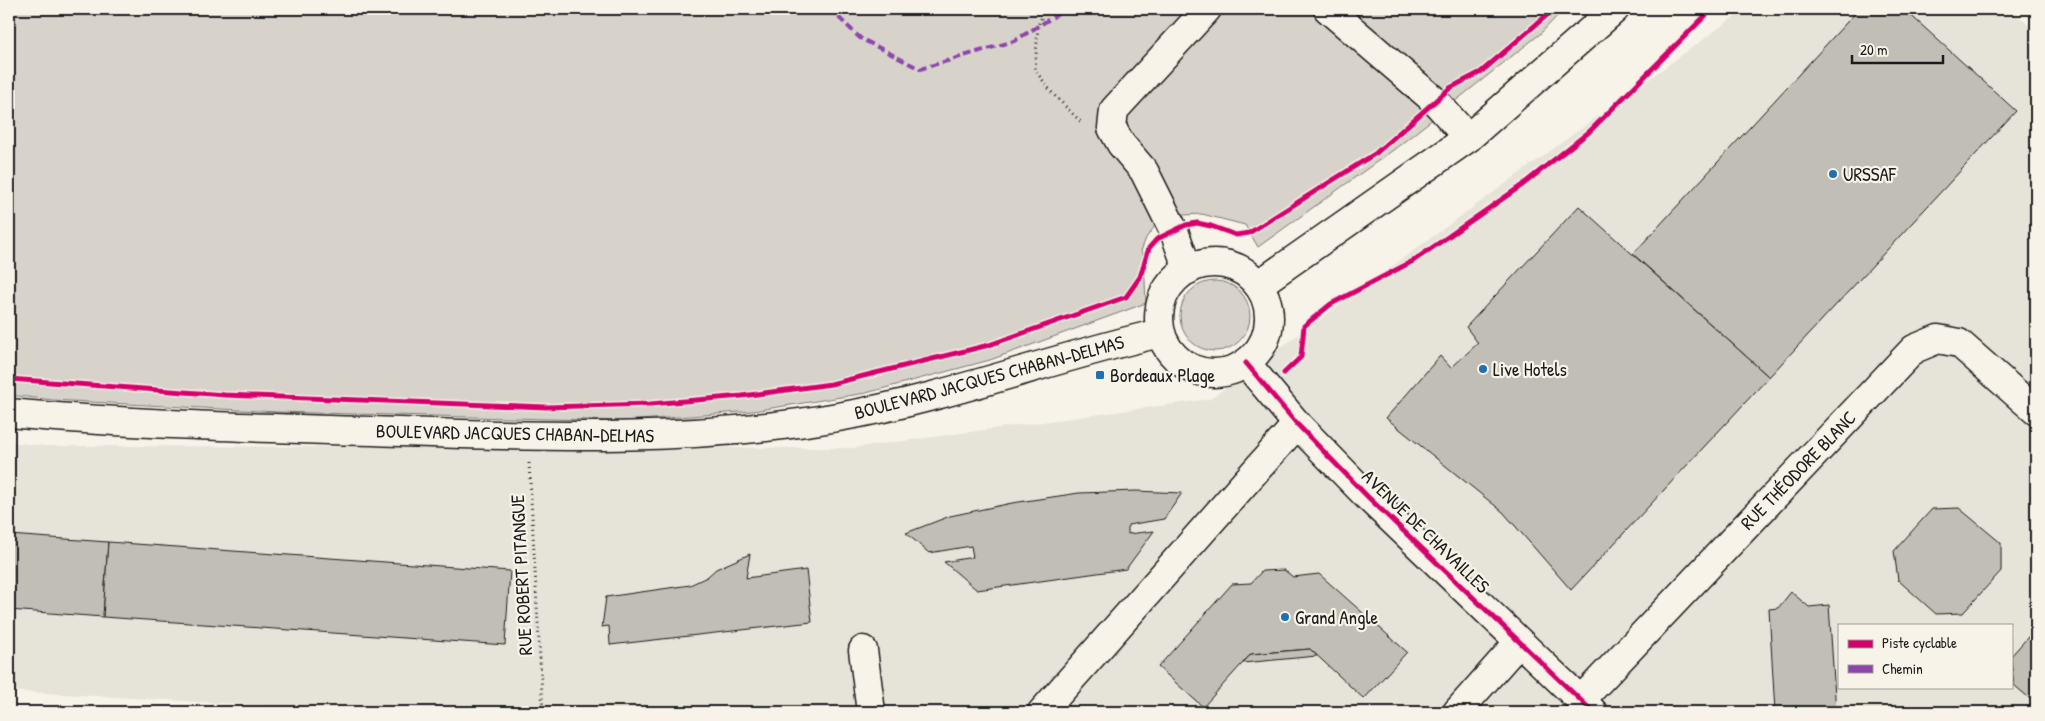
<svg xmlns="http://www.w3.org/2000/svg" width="2045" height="721" viewBox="0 0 2045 721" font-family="'Patrick Hand',sans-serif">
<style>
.built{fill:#e6e3d9;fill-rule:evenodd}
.green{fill:#d7d3cb;stroke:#7a7874}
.building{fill:#c0beb5;stroke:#1c1c1c}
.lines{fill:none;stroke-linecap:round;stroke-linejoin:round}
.minor-casing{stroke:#1c1c1c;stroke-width:31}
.major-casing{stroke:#1c1c1c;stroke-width:31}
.path{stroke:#1c1c1c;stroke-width:3;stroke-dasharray:1 4;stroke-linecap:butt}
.minor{stroke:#f7f3e8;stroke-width:28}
.major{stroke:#f7f3e8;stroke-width:28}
.quiet{stroke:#8e44ad;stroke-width:4;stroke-dasharray:8 4;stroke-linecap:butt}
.cycleway-casing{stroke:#f7f3e8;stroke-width:8}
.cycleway{stroke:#d6006c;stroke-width:5}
.poi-dot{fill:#1f6fb2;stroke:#f7f3e8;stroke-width:2}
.labels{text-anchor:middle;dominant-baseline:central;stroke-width:4.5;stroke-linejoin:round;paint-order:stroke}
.poi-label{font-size:19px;fill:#1c1c1c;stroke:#f7f3e8;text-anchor:start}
.street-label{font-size:19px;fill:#1c1c1c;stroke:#f7f3e8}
</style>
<rect width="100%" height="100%" fill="#f7f3e8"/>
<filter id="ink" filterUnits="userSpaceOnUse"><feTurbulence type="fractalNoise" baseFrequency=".02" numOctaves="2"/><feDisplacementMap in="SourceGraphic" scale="10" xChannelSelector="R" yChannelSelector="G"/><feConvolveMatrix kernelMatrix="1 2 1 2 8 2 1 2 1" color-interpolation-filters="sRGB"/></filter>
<g filter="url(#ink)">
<path class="built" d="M1745,9H2011L2036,32V712H374L9,691V442L44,446L853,448L1210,399ZM1839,625H2011V687H1839Z"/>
<g class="green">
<path d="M9,9H1564L1540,34L1396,148L1258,247L1245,225L1202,214L1184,215L1155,226L1146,238L1141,251L1144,259L1146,303L990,360L866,393L753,411L627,421L277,412L53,400L9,395Z"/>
<circle cx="1215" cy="316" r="35"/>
</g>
<g class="building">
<path d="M1859,9H1904L2016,111L1769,377L1633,254Z"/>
<path d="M1579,206L1769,377L1571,590L1503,512L1386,418L1440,356L1451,368L1478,343L1466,327Z"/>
<path d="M1136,491L1182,493L1164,519L1128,525V534L1154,531L1126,569L977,590L944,562L973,557L971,546L929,553L906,533L950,516L1012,503L1079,493Z"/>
<path d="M1959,508L2001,543V571L1963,613L1936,614L1898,580L1894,551L1932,509Z"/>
<path d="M9,535L108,542L103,617L9,610Z"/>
<path d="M108,542L510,571L505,645L103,617Z"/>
<path d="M750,554L746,578L806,570L812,622L610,645L609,626L602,627L606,597L690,585L707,577L716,569Z"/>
<path d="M1284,570L1293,577L1319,574L1407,652L1364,699L1310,649L1251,654L1203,707L1158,667L1232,584L1251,583L1262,571Z"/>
<path d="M1791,592L1809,607L1829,605L1836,712H1775L1769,609L1778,608Z"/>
<path d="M2036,628V704L2014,685L2011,660V656Z"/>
<path d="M1310,649L1317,656L1243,663L1251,654Z"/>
</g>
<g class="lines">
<g class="minor-casing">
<g id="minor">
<path d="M1328,9L1435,101L1468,138"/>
<path d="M1188,270L1174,231L1144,171L1121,144L1112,128L1114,110L1207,9"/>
<path d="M1246,363L1297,424L1368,497L1593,712"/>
<path d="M863,650L871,712"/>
<path d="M1580,701L1914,349L1938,339L1959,343L2036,411"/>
<path d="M1042,712L1297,424"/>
<path d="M1457,712L1519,642"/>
</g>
</g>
<g class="major-casing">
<g id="major">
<circle cx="1214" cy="318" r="55"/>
<path d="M1258,285L1468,138L1615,9"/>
<path d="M9,413C139,425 270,428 400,432C546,437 693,442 838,417C947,398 1052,358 1160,333"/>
</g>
</g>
<g class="path">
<path d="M1045,9L1038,26L1035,70L1053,94L1082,123"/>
<path d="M529,463L543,712"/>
</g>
<use href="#minor" class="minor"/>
<use href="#major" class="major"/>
<path class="quiet" d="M830,9L860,38L920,69L1014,41L1066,9"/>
<g class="cycleway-casing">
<g id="cycleway">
<path d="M1246,363L1297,424L1368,497L1593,712"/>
<path d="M1284,373L1301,357L1304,326L1331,304L1413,261L1521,186L1589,132L1712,9"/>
<path d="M9,379L225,395L546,407L650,404L742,396L831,384L989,345L1126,297L1140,277L1149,248L1157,239L1186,225L1197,223L1211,226L1236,235L1249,233L1376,153L1450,88L1481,72L1554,9"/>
</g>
</g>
<use href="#cycleway" class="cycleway"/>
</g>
</g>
<g class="poi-dot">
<circle cx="1833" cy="174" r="5"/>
<circle cx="1483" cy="369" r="5"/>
<rect x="1095" y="370" width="10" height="10" rx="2.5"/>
<circle cx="1285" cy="617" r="5"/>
</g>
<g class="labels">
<g class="poi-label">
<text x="1843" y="174">URSSAF</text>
<text x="1493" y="369">Live Hotels</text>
<text x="1110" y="375">Bordeaux Plage</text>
<text x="1295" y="617">Grand Angle</text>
</g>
<g class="street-label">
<text transform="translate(989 377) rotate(-15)">BOULEVARD JACQUES CHABAN-DELMAS</text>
<text transform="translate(515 433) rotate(1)">BOULEVARD JACQUES CHABAN-DELMAS</text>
<text transform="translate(1798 470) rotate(-46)">RUE THÉODORE BLANC</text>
<text transform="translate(1426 531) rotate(44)">AVENUE DE CHAVAILLES</text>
<text transform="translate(521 575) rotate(-93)">RUE ROBERT PITANGUE</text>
</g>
</g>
<rect width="2045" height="721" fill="none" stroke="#f7f3e8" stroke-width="30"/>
<rect x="15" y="15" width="2015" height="691" fill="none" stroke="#1c1c1c" stroke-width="2" filter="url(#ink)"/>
<rect x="1838" y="624" width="175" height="65" fill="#f7f3e8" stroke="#9f9d96"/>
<rect x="1848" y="640" width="25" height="8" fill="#d6006c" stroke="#9f9d96"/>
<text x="1882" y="648" font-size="15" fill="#1c1c1c">Piste cyclable</text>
<rect x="1848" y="665" width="25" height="8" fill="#8e44ad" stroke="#9f9d96"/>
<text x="1882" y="674" font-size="15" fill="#1c1c1c">Chemin</text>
<path d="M1852 55v8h91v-8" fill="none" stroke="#1c1c1c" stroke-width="2.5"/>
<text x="1860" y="55" font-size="15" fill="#1c1c1c" stroke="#f7f3e8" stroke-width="4" paint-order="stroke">20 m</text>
</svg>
